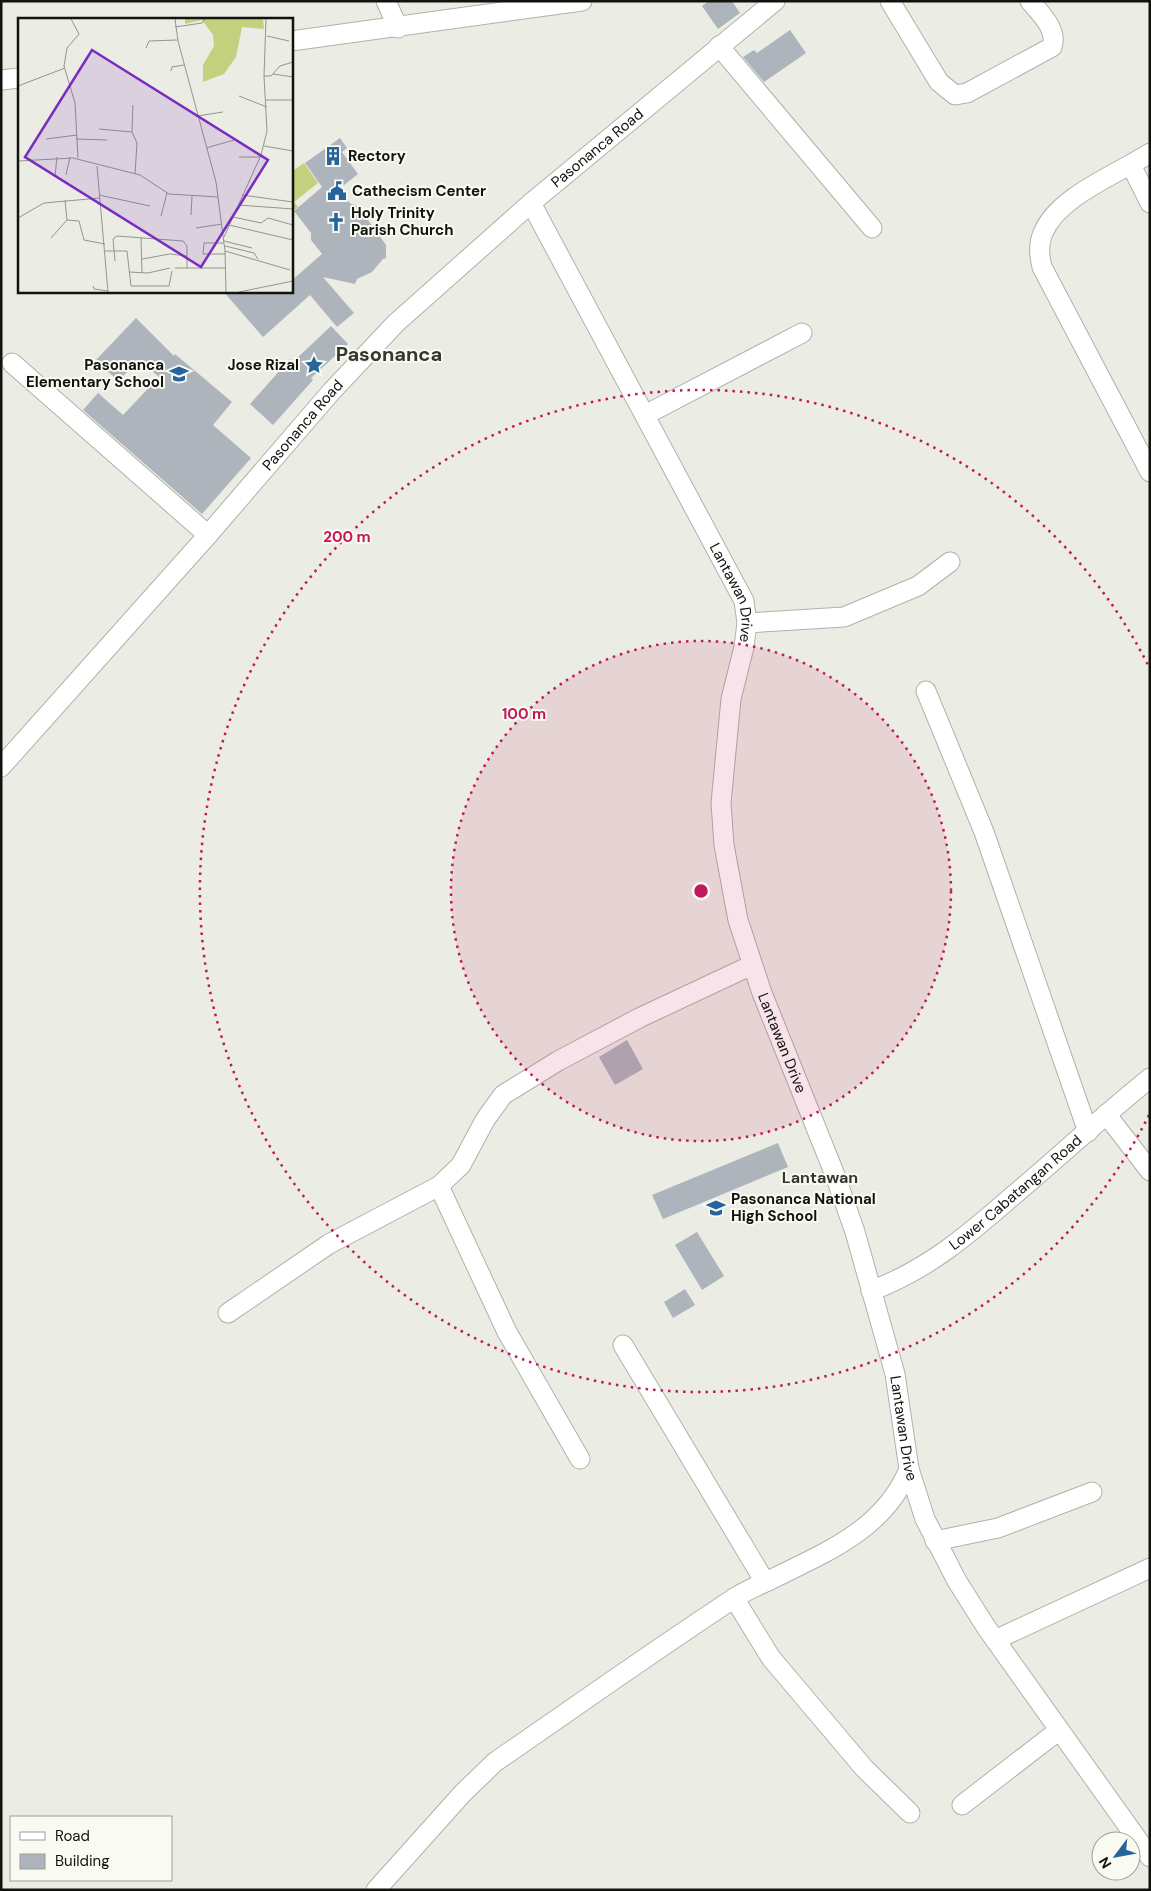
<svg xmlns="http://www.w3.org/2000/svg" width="1151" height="1891" viewBox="0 0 1151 1891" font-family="'DM Sans',sans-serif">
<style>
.green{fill:#c4d07e}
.building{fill:#adb4bb}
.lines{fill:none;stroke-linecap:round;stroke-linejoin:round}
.minor-casing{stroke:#b0b2aa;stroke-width:21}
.minor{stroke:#fff;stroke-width:19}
.ring{fill:none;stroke:#c2185b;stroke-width:2.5;stroke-dasharray:2.5 5}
.labels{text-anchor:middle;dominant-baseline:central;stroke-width:4;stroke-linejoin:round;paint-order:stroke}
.street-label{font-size:15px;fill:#12120f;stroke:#f9fbf2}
.poi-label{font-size:15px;font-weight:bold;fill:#12120f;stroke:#f9fbf2;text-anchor:start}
.neighbourhood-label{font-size:16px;font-weight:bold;fill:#35362f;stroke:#f9fbf2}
.district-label{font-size:20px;font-weight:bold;fill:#35362f;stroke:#f9fbf2}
.inset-road{fill:none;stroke:#94958f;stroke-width:1}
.view{fill:#7b2cbf;fill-opacity:0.15;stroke:#7b2cbf;stroke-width:2.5}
.inset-edge{fill:none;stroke:#12120f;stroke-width:2.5}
.centre{fill:#c2185b;stroke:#f9fbf2;stroke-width:2.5}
.ring-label{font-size:15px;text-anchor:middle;font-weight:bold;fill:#c2185b;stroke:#f9fbf2;stroke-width:4;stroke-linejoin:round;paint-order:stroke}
</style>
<rect width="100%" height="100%" fill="#ebede4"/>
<path class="green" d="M304,163L318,183L294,202L298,207L291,213V172Z"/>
<g class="building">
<path d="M709,1H732L740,13L718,29L702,6Z"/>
<path d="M790,30L806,53L764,82L743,57L754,50L757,53Z"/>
<path d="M340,138L347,148L342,152L358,174L339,189L351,204L358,206L386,245V258L383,259L372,272L357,279L355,284L323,277L354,313L337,327L310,295L263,337L223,291H274L276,294L280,291H291V281L322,254L311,240V233L294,211L322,187L305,163Z"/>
<path d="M136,318L174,356L175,354L232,402L213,425L251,458L202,514L83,410L98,393L123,415L159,377L139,360L118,381L96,360Z"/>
<path d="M331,326L348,344L311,378L313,380L273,425L250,404L290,359L293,362Z"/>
<path d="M627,1040L643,1069L615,1085L599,1057Z"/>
<path d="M778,1143L788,1167L663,1219L652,1195Z"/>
<path d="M697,1232L724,1276L702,1290L675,1245Z"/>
<path d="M685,1289L695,1305L673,1318L664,1302Z"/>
</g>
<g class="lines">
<g class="minor-casing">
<g id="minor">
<path d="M386,1L398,28"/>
<path d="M890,1L939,82L955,95L967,93L1052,47C1058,30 1041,14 1030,1"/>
<path d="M291,41L582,1"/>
<path d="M719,46L872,228"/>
<path d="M1,80L19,78"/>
<path d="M1150,153C1118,174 1058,196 1043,233C1038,244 1039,255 1042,267L1150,472"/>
<path d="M1131,165L1150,203"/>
<path id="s1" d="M531,203L744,601L747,623L744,647L731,699L721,803L724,845L738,920L762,993L835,1175L855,1232L895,1374L909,1469L925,1519L957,1581L986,1627L1150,1857"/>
<path d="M12,363L208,535"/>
<path d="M645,415L802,333"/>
<path d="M747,623L844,617L918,586L950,562"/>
<path d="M926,691L984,832L1088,1132"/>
<path id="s2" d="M1,767L208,535L331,392L396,323L531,203L775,1"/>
<path d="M1106,1114L1150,1171"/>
<path d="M439,1186L507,1332L580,1459"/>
<path id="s3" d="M871,1291C929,1269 969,1234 1015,1194C1060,1156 1104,1115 1150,1078"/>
<path d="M228,1313L329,1244L439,1186L461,1165L485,1120L503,1095L558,1061L639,1018L752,965"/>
<path d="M623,1345L765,1582"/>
<path d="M935,1541L998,1528L1092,1492"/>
<path d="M734,1598L771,1658L864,1768L910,1813"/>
<path d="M995,1640L1150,1568"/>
<path d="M962,1805L1058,1731"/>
<path d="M376,1890L462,1794L495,1762C575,1707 655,1650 736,1597C747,1590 759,1585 770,1580C826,1552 884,1530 909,1469"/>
</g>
</g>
<use href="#minor" class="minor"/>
</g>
<circle cx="701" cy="891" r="250" fill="#c2185b" fill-opacity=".12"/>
<g class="ring">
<circle cx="701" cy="891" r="250"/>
<path d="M1149 1115A501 501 0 1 1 1149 667"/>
</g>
<defs>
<g id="building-bare" transform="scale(1.5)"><path d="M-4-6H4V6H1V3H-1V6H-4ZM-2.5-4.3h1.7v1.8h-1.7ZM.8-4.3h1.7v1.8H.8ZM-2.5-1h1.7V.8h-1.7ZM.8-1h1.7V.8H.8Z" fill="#26649b" stroke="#f9fbf2" stroke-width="2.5" paint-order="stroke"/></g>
<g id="civic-bare" transform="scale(1.5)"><path d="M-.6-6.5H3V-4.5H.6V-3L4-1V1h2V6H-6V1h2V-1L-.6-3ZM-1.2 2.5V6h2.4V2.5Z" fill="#26649b" stroke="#f9fbf2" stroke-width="2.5" paint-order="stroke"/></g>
<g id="church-bare" transform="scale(1.5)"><path d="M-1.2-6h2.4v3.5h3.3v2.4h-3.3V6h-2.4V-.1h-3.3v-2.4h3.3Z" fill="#26649b" stroke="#f9fbf2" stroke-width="2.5" paint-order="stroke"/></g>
<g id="sight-bare" transform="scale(1.5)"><path d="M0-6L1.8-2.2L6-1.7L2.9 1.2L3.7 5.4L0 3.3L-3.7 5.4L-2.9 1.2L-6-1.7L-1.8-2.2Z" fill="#26649b" stroke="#f9fbf2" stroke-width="2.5" paint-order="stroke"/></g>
<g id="school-bare" transform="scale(1.5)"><path d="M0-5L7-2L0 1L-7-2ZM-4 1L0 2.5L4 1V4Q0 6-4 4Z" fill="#26649b" stroke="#f9fbf2" stroke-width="2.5" paint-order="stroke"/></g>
</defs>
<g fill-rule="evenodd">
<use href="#building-bare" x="333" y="156"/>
<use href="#civic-bare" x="337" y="191"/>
<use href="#church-bare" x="336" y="222"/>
<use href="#sight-bare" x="314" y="365"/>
<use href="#school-bare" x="179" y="374"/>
<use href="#school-bare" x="716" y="1208"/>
</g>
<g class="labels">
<g class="street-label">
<text stroke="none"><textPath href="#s2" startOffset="861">Pasonanca Road</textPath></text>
<text stroke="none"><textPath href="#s2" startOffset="456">Pasonanca Road</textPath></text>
<text stroke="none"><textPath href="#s1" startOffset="440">Lantawan Drive</textPath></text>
<text stroke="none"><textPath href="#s1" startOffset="905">Lantawan Drive</textPath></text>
<text stroke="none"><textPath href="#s3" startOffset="176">Lower Cabatangan Road</textPath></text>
<text stroke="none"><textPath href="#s1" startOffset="1310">Lantawan Drive</textPath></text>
</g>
<g class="poi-label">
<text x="348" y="156">Rectory</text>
<text x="352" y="191">Cathecism Center</text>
<text x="351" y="213">Holy Trinity<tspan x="351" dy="17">Parish Church</tspan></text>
<text x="164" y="365" text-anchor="end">Pasonanca<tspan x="164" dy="17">Elementary School</tspan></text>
<text x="299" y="365" text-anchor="end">Jose Rizal</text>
<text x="731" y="1199">Pasonanca National<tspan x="731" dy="17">High School</tspan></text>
</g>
<g class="neighbourhood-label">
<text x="820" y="1177">Lantawan</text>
</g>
<g class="district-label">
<text x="389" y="354">Pasonanca</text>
</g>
</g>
<g transform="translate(18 18)">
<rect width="275" height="275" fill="#ebede4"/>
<path d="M167,1H245L246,11L224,9L218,39L206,56L185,64V47L196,28L195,17L184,2L167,6Z" fill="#c4d07e"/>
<path class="inset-road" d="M53,1L61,16L49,30L46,48L57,85L60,140M157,1L160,23L198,164L207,233L208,274M157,9L184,5L187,1M249,18L271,23M128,30L131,23L159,22M153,53L154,49L166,47M255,56L275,59M246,58H253L262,48L275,44M0,68L47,50M221,78L249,89M248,82H275M115,87L114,114L119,125L117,156M179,98L205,94M81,111L114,114M28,121L59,117M58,121L89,122M246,128L275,133M188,130L216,122M221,139H242M0,143L55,140L122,157L151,176L200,179M79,148L90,274M48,157L52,139M37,158L39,139M81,177L132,188M224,177L275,184M47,182L49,202L61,203L66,222L87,226M220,187L275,191M173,197L174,178M143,198L149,175M215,199L243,205L250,200L275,207M0,200L26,185L82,180M211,207L275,222M178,210L204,206M206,219L243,137L249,113L246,58L248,1M33,220L49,202M123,220L124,255M206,223L234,230M206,225H186L185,236H208M207,228L236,235L240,241M87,233H109L113,268H151L154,253M207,233L272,252M124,241L152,236L169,238M97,243L95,221L99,218L165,223L169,228V250M157,250H208M111,254L130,255L152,250M75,268L76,271L90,273M221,274L275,263"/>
<path class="view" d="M74,32L250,142L183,249L7,139Z"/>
<rect width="275" height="275" class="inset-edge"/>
</g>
<circle cx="701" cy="891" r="8" class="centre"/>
<g class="ring-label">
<text x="347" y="542">200 m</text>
<text x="524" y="719">100 m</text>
</g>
<rect width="1151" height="1891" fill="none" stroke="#12120f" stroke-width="5"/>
<rect x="10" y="1816" width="162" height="65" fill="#f9fbf2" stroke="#9d9e97"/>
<rect x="20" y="1832" width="25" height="8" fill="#ffffff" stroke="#9d9e97"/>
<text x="55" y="1841" font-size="15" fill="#12120f">Road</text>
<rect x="20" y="1854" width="25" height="15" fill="#adb4bb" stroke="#9d9e97"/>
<text x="55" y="1866" font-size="15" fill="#12120f">Building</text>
<g transform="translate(1116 1856) rotate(238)"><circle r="24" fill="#f9fbf2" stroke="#9d9e97"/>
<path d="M0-4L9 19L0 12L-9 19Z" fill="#26649b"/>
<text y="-8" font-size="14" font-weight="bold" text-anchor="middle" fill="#12120f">N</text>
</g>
</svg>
